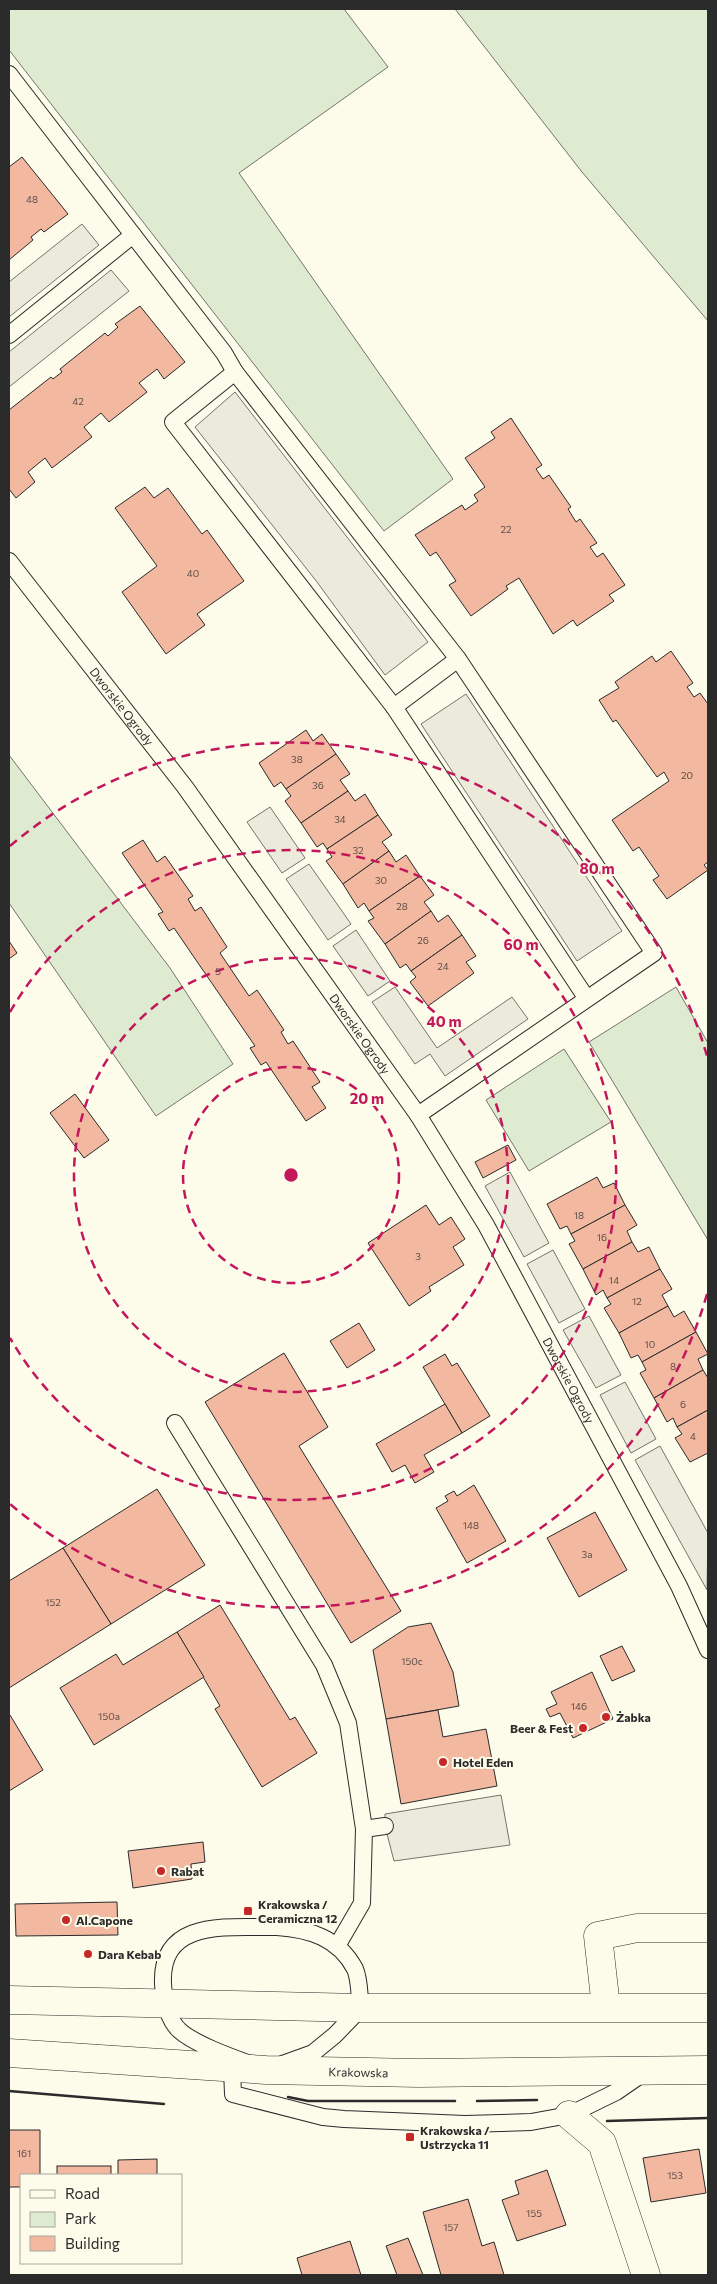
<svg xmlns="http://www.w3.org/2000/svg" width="717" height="2284" viewBox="0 0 717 2284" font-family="Commissioner,sans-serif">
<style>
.green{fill:#deebd1;stroke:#74746e}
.parking{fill:#eceadb;stroke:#74746e}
.building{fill:#f2b8a0;stroke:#2b2b2b}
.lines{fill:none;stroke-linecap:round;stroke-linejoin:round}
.service-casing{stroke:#2b2b2b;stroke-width:18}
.minor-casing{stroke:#2b2b2b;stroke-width:29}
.primary-casing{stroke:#2b2b2b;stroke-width:29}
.service{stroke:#fdfbea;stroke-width:16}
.minor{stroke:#fdfbea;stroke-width:28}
.primary{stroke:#fdfbea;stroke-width:28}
.wall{stroke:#2b2b2b;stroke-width:2.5}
.ring{fill:none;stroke:#c2185b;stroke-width:2.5;stroke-dasharray:9 6}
.poi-dot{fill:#c62828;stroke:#fdfbea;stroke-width:2}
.labels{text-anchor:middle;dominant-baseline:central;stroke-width:4;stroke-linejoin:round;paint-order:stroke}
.number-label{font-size:10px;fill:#5d4e48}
.street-label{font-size:12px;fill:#2b2b2b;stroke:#fdfbea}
.poi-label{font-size:12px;font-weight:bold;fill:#2b2b2b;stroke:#fdfbea;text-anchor:start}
.centre{fill:#c2185b;stroke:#fdfbea;stroke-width:2.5}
.ring-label{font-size:15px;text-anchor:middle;font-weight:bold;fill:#c2185b;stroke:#fdfbea;stroke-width:4;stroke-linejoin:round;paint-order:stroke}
</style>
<rect width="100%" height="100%" fill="#fdfbea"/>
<g class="green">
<path d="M9,9H344L388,67L239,173L453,479L384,531L9,50Z"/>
<path d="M455,9H708V321L582,172Z"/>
<path d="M9,755L170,968L233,1064L156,1116L9,903Z"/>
<path d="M676,987L708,1043V1240L589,1042Z"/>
<path d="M564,1049L611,1122L529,1171L486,1100Z"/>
</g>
<g class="parking">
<path d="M82,224L99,245L9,317V282Z"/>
<path d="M111,270L129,291L9,387V352Z"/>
<path d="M235,392L428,642L385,675L317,582L195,427Z"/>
<path d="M466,694L622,931L577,961L421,724Z"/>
<path d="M270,807L305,858L282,873L247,822Z"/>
<path d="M309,864L351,924L328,940L286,879Z"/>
<path d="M356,930L390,981L368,996L333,946Z"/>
<path d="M395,987L437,1048L512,997L528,1019L445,1076L430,1054L415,1064L372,1002Z"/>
<path d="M510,1172L549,1243L524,1257L485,1186Z"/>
<path d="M553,1250L585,1309L559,1323L527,1264Z"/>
<path d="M589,1316L621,1375L596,1388L563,1330Z"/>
<path d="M625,1382L656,1439L631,1453L600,1395Z"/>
<path d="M660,1446L708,1533L707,1590L635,1460Z"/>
<path d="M501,1795L510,1845L394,1861L385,1826V1814Z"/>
</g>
<g class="building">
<path d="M22,157L68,214L44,232L41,229L31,237L33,240L9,260V167Z"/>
<path d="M140,306L185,362L164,379L157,369L139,383L147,392L109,422L101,413L84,427L92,437L52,468L45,458L28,472L35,482L16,498L9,489V410L51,377L53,379L62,372L60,369L105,333L108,336L118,327L115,324Z"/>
<path d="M511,418L542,465L536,469L543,479L549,475L571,507L568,509L576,522L580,519L597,543L590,547L597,557L603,553L625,585L609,595L614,601L577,626L573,620L553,634L519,578L506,586L508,589L471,616L449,585L456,581L436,552L430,556L415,535L462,505L465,510L478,501L474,495L485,487L465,458L495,438L491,432Z"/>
<path d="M145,487L154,498L168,488L202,534L207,530L244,581L197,614L205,625L166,654L122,592L157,566L115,508Z"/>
<path d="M671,651L693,683L687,687L694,697L700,693L708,704V862L704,865L708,870L667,899L653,880L659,876L639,847L633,851L612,820L669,781L664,772L657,777L616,720L613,722L599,700L619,688L615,682L652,656L656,662Z"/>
<path d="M306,730L313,741L322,734L336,754L286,789L281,782L274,787L259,763Z"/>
<path d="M336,754L350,774L340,780L348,791L301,823L285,801L291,796L286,789Z"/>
<path d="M348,791L355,801L365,794L378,815L327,849L323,843L317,847L301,823Z"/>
<path d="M378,815L392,835L382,842L389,851L343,884L326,861L332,857L327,849Z"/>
<path d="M143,840L157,862L165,856L193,896L188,899L195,911L201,907L227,947L220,953L249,996L257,990L284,1030L281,1032L288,1044L293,1041L320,1082L312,1087L326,1108L306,1121L266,1062L261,1065L250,1048L255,1046L174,928L169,931L158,914L163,912L122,853Z"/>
<path d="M389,851L396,862L406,855L420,876L369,911L364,903L358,908L343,884Z"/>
<path d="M420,876L434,895L424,902L431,911L385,944L368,921L374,918L369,911Z"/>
<path d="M431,911L438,922L448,915L462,935L411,971L406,964L400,968L385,944Z"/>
<path d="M462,935L476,956L466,962L474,973L428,1006L410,982L416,977L411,971Z"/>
<path d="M9,941L17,953L9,959Z"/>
<path d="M75,1094L109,1140L84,1158L50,1113Z"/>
<path d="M508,1145L516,1160L483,1178L475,1162Z"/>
<path d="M597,1177L603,1188L614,1183L625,1205L571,1234L567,1226L560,1229L547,1204Z"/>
<path d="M426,1205L439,1225L451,1217L465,1239L453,1247L464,1265L429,1287L431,1291L409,1306L368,1243Z"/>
<path d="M625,1205L637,1225L627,1231L632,1242L583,1269L569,1244L575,1241L571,1234Z"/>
<path d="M632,1242L638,1252L649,1247L660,1269L607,1298L603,1290L596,1295L583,1269Z"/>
<path d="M660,1269L672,1289L662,1295L668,1306L619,1333L604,1308L611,1304L607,1298Z"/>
<path d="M668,1306L674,1317L684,1311L696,1332L642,1362L638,1355L631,1358L619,1333Z"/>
<path d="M359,1323L375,1350L347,1368L330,1341Z"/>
<path d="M696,1332L708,1354L698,1359L703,1370L654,1398L640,1373L646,1370L642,1362Z"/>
<path d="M284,1353L328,1427L299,1446L401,1611L351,1643L205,1402Z"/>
<path d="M445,1354L452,1366L457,1363L490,1416L462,1433L423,1367Z"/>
<path d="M703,1370L708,1378V1410L677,1427L673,1418L667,1422L654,1398Z"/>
<path d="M445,1404L462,1433L424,1455L434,1472L415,1483L405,1465L392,1472L376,1444Z"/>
<path d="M708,1410V1453L690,1462L675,1438L682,1434L677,1427Z"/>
<path d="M474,1485L506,1541L467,1563L436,1508L448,1501L445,1496L454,1491L457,1496Z"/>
<path d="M157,1489L205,1565L111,1624L63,1548Z"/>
<path d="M595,1512L627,1570L579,1597L547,1538Z"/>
<path d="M63,1548L111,1624L9,1688V1581Z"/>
<path d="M220,1605L290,1720L295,1717L317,1753L262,1787L215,1709L220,1706L177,1632Z"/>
<path d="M431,1623L453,1672L459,1706L386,1719L373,1650L408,1627Z"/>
<path d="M177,1632L204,1677L94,1745L60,1688L116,1654L123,1665Z"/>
<path d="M622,1646L635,1671L612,1681L600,1656Z"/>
<path d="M592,1672L613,1719L573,1738L560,1713L550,1717L546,1709L557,1704L551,1692Z"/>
<path d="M438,1710L443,1737L486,1729L497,1786L401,1804L386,1719Z"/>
<path d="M10,1715L43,1770L9,1791V1716Z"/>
<path d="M203,1842L205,1862L191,1864L192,1879L133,1888L128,1851Z"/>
<path d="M117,1902L118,1935L16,1936L15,1904Z"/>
<path d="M9,2130H40V2175H21V2187H9Z"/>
<path d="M699,2149L706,2193L651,2202L643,2158Z"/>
<path d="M157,2159V2175H118V2160Z"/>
<rect x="57" y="2166" width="54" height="9"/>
<path d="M547,2170L566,2225L517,2241L502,2200L519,2194L515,2181Z"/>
<path d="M468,2199L482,2246L494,2242L504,2275H441L423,2212Z"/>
<path d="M408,2238L423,2275H397L386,2246Z"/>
<path d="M350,2241L361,2275H302L297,2258Z"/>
</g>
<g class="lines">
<g class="service-casing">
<g id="service">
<path d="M9,74L224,353L235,372"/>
<path d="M9,335L133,235"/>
<path id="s1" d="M9,561L185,787L418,1115L486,1225L679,1586L708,1650"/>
<path d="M394,707L458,659"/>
<path d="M418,1115L654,953L458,659L235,372L173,422L394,707L587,999"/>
<path d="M175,1423L324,1665L348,1723L364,1829L362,1903L337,1946"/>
<path d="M364,1829L385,1826"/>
<path d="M277,1927C309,1929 339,1938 355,1969C360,1980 359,1997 361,2008L335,2035L313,2053L266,2070C243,2061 196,2046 179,2030C167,2018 164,2000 163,1984C160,1917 230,1928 277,1927Z"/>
<path d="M232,2069L233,2094L323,2117L344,2119L465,2124L531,2122L569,2115L616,2092L645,2072"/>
</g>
</g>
<g class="minor-casing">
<g id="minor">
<path d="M606,2007L598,1936L637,1928H708"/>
<path d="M569,2115L602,2143L646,2275"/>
</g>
</g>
<g class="primary-casing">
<g id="primary">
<path d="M9,2000L361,2008H708"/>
<path id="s2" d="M9,2053L266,2070L418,2073L708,2070"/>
</g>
</g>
<use href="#service" class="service"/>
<use href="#minor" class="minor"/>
<use href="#primary" class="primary"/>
<g class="wall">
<path d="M9,2091L164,2104"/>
<path d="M288,2097L308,2101H455"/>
<path d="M477,2101L537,2100"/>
<path d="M607,2121L708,2118"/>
</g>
</g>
<g class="ring">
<circle cx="291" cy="1175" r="108"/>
<circle cx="291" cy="1175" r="217"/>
<path d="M10 1012A325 325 0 1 1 10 1338"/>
<path d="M707 1294A433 433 0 0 1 10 1504M10 846A433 433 0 0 1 707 1056"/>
</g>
<g class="poi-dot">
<circle cx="606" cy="1717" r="5"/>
<circle cx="583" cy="1728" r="5"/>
<circle cx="443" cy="1762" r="5"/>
<circle cx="161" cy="1871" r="5"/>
<rect x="243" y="1906" width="10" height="10" rx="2.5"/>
<circle cx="66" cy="1920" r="5"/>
<circle cx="88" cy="1954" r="5"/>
<rect x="405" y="2132" width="10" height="10" rx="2.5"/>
</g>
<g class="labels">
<g class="number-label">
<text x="32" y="199">48</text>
<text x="78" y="401">42</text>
<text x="506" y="529">22</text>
<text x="193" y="573">40</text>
<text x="297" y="759">38</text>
<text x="687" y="775">20</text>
<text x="318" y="785">36</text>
<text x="340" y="819">34</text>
<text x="358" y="850">32</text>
<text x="381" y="880">30</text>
<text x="402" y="906">28</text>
<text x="423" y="940">26</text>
<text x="443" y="966">24</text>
<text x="218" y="971">5</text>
<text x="579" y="1215">18</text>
<text x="602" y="1237">16</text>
<text x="418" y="1256">3</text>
<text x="614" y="1280">14</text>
<text x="637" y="1301">12</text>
<text x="650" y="1344">10</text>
<text x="673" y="1366">8</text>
<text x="683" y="1404">6</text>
<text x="693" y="1436">4</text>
<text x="471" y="1525">148</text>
<text x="587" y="1554">3a</text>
<text x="53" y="1602">152</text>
<text x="412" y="1661">150c</text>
<text x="579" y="1706">146</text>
<text x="109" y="1716">150a</text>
<text x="24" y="2153">161</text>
<text x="675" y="2175">153</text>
<text x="534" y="2213">155</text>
<text x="451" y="2227">157</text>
</g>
<g class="street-label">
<text stroke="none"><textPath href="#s1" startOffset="184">Dworskie Ogrody</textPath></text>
<text stroke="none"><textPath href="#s1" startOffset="589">Dworskie Ogrody</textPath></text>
<text stroke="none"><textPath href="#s1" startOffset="994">Dworskie Ogrody</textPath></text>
<text stroke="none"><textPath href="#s2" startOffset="350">Krakowska</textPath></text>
</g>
<g class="poi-label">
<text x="616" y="1717">Żabka</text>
<text x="573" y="1728" text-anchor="end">Beer &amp; Fest</text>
<text x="453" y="1762">Hotel Eden</text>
<text x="171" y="1871">Rabat</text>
<text x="258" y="1904">Krakowska /<tspan x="258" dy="14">Ceramiczna 12</tspan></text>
<text x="76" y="1920">Al.Capone</text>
<text x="98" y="1954">Dara Kebab</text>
<text x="420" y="2130">Krakowska /<tspan x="420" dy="14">Ustrzycka 11</tspan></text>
</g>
</g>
<circle cx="291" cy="1175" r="8" class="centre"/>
<g class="ring-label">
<text x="597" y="874">80 m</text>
<text x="521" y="950">60 m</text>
<text x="444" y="1027">40 m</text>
<text x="367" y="1104">20 m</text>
</g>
<rect width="717" height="2284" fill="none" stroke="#2b2b2b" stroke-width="20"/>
<rect x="20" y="2174" width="162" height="90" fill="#fdfbea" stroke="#a9a89e"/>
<rect x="30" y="2190" width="25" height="8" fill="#fdfbea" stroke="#a9a89e"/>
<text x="65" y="2199" font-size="15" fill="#2b2b2b">Road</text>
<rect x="30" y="2212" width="25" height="15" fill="#deebd1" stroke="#a9a89e"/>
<text x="65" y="2224" font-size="15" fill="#2b2b2b">Park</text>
<rect x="30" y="2236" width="25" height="15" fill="#f2b8a0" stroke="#a9a89e"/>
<text x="65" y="2249" font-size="15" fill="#2b2b2b">Building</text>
</svg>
